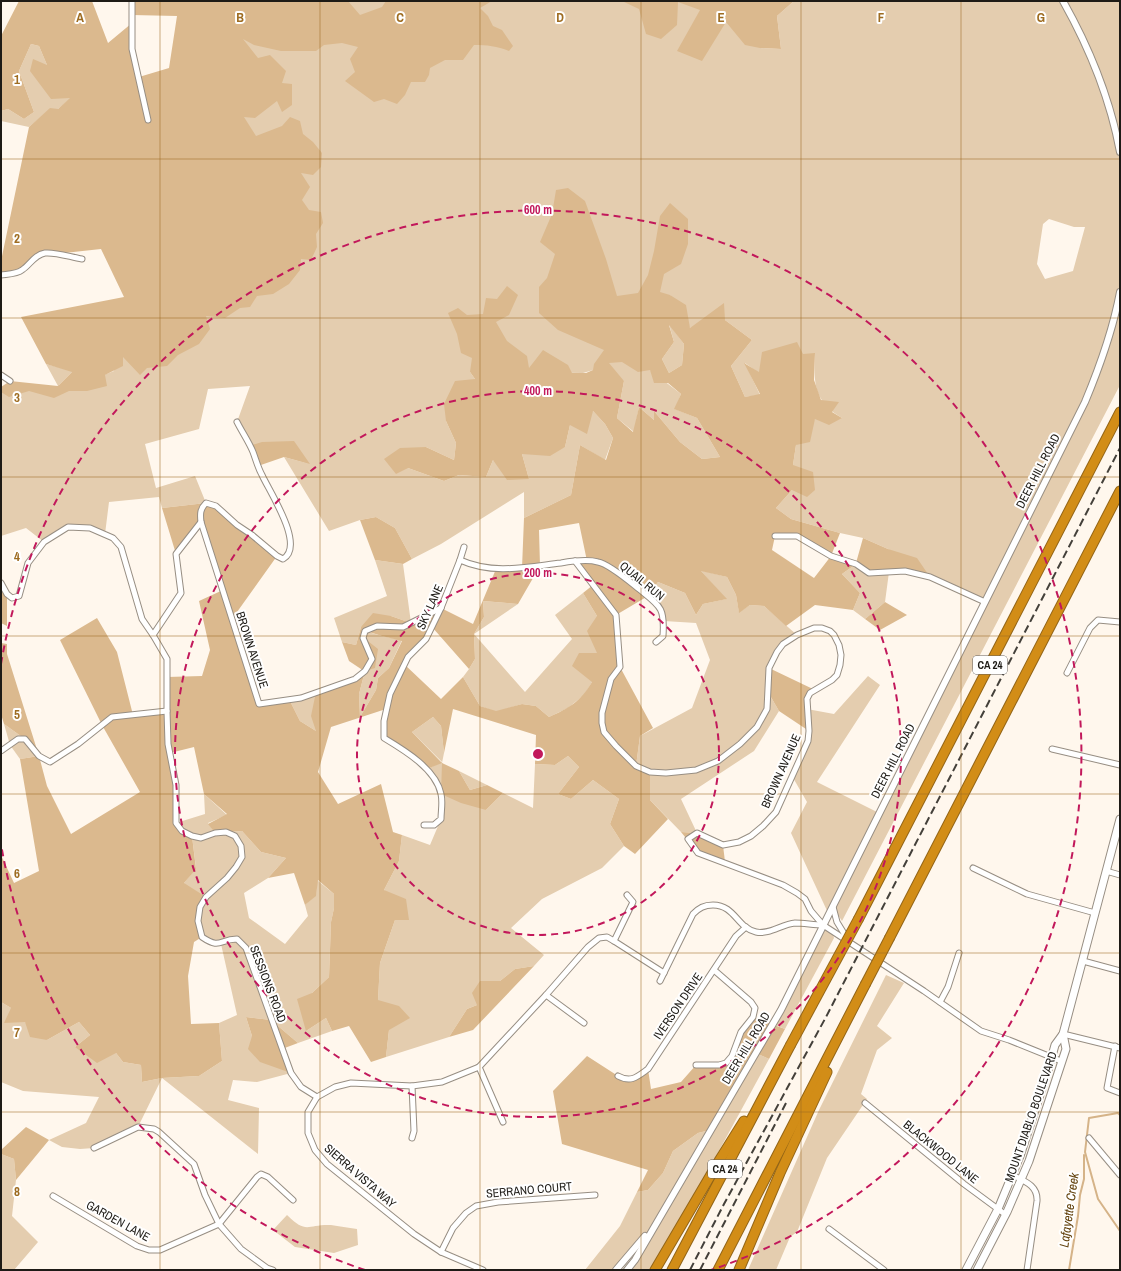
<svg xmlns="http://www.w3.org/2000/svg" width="1121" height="1271" viewBox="0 0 1121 1271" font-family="'Archivo Narrow',sans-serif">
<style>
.green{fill:#e4cdaf;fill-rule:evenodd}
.forest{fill:#dbb98e;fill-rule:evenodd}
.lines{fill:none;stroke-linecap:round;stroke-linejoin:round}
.stream{stroke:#d5b388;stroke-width:2}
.minor-casing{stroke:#978e83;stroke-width:7}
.tertiary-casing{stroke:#978e83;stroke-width:8}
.secondary-casing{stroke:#978e83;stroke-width:9}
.motorway-casing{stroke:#936517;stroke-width:11}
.minor{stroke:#fff;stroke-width:5}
.tertiary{stroke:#fff;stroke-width:6}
.secondary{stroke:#fff;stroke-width:7}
.motorway{stroke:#d28d17;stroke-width:9}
.rail{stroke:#44403a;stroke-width:2;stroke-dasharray:8 4;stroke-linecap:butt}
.motorway-bridge-casing{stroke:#936517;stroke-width:11;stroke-linecap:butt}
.motorway-bridge{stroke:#d28d17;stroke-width:9}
.grid{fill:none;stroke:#9e6c21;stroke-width:1;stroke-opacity:0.55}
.ring{fill:none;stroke:#c2185b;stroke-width:2;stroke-dasharray:7 5}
.labels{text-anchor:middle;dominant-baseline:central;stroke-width:4;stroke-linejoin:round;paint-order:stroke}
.shield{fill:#fff;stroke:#625f5c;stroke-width:1}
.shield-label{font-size:11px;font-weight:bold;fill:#1e1b16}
.street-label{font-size:12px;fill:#1e1b16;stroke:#fff}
.water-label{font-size:13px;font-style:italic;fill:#63420d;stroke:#fff}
.grid-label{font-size:13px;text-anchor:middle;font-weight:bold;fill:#9e6c21;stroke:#fff;stroke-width:4;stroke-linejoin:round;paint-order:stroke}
.centre{fill:#c2185b;stroke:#fff;stroke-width:2}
.ring-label{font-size:12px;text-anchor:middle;font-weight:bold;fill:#c2185b;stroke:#fff;stroke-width:4;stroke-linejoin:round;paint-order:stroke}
</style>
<rect width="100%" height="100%" fill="#fff7ed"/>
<g class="green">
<path d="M195,1H777L760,48L781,49L777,16L794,1H1120V385L842,921L833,907L829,915L791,833L807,802L792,776L808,741L807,709L834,714L868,676L880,685L817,782L879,813L985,602L930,577L888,549L863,538L840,533L791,519L776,508L792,490L793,465L796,445L815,419L842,418C813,400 814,384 815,354L759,373L745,363L760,395L745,397L731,366L752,340L725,320L690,328L670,295L650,370L681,394L675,409L697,418L720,457L702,459L680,442L654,411V420L639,407L634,432L617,418L624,381L593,370L583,373L470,372L475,379L446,421L456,443L454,460L426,447L408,468L444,481L459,475L486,477L493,460L529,479L522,454L565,447L570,425L593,411L605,424L613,438L605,460L580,445L571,495L524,518V492L441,544L412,559L395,528L376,517L360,520L329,531L284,457L310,464L249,446L237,422L250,386L208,389L199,429L145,444L156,488L195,476L206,503L162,508L159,497L109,502L105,534L90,528L68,527L44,542L26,528L1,536V390L58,386L46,364L73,371L59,385L105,383L104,375L114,371ZM1049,219L1074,227H1085L1073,271L1045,279L1037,264L1043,224Z"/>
<path d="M31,44L39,46L47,65L71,98L58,109H50L29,127L1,121V111L8,109L24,119L34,112L19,71Z"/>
<path d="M669,324L684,344L682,365L669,373L662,359L674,342Z"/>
<path d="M375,560L403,564L411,623L391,616L361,627L356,645L342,642L334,618L387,596Z"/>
<path d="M856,564L889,572L885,602L865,619L853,610L860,593L842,574Z"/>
<path d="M700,570L727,577L736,595L739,612L750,605L764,606L797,635L783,644L769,668L768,692L779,711L754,751L681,799L697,833L681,832L650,800V772L636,766L640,736L692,708L710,660L696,623L664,621L660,605L648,596L658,582L685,593L696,615L703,604L726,599Z"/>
<path d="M583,593L597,616V654L592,682L585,694L568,708L549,717L536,706L522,704L496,712L480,706L463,677L469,669L475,659L474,634L484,617L483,601L518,604L474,634L525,692L572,639L555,615Z"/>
<path d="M365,631L382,636L402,640L389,668L378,678L376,690L360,717L359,694L365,671L363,638Z"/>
<path d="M316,692V731L300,721L289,699Z"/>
<path d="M433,717L441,726L444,753L442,763L486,810L503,793L533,808L535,764L555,765L568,756L579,767L558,794L571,799L593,780L619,799L610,824L624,846L602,868L542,899L511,928L544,955L534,966L515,969L500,981H480L477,1005L467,1009L449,1037L386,1057L389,1030L378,1000L380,963L395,920H408L384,890L399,861L402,835L430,845L441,819V794L427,769L442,762L412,732Z"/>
<path d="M4,724L25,739L39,756L20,759L10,745Z"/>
<path d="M459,771L487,785L470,790Z"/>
<path d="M204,794L227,815L208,823L215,833L242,831L261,852L286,858L268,878L244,893L249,918L285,944L308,916L305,905L316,895L317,880L334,894V908L331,922L329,977L312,993L306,1031L326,1018L332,1031L298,1043L271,1020L246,1017L252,1036L291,1073L257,1082L233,1080L228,1100L259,1108L258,1154L162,1078L138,1127L94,1148L80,1149L62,1147L49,1140L86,1123L99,1097L23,1091L1,1082V1002L11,1008L25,1022L47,1040L79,1022L90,1035L75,1047L116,1053L123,1062L141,1065L142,1082L162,1078L199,1076L222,1061L219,1023L237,1015L221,944L202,937L184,883L196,868L192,836L176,823L205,814Z"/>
<path d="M823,925L832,930L834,938L785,1029L773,1024Z"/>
<path d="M886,975L904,983L877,1026L892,1038L877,1050L861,1094L867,1099L827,1158L797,1232L790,1237L776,1270H748L819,1110Z"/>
<path d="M756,1053L769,1059L715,1158L650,1270H627L653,1227L616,1270H585L620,1226L637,1192L648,1190L663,1173L673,1151L698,1133L710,1130Z"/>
<path d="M1,1154L14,1159L16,1180L12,1216L38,1242L14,1270H1Z"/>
<path d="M287,1215C307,1235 307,1224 331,1225C339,1226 348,1228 357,1229L358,1245L334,1253L295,1247L273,1230Z"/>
</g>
<g class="forest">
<path d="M19,1H92L108,43L132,23V49L139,77L169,68L177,16L132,15V1H348L360,15L382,7L386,1H492L480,8L488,16L493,26L502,30L513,46L509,51C497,46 487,45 474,45L463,60H445L430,68L429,75L425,82H411L405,95L397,104L384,99L374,102L345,81L355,72L350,59L358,47L342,43L324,45L316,51H281L254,45L243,39L258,58L270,55L286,71L282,83L292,84V105L282,112L277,101L255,118L244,117L256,136L282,126L290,117L300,121L303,134L313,142L322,153L321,167L313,175L301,173L310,187L302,200L309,210L321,212L323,223L316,234L317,247L311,260L301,259L300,270L289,284L273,294L257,296L250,307L240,308L225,318L206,316L210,329L199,344L178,355L167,366L147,368L140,375L123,357V366L105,375L107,386L87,391H69L54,398L29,391L9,397L1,392V387L10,381L58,386L72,372L46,364L21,317L124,297L101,249L55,254L44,253L22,271L1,275V261L29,127L50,108L58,109L70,98L51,99L30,71L33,59L47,65L39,46L31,44L19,71L34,112L24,119L8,109L1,111V36Z"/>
<path d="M622,1H794L777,16L781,49L760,48L745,45L726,22L702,61L677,51L700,10L678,2L677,25L661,39L646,34L639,9Z"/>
<path d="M568,188L585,201L606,259L617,296L638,293L648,275L654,251L660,216L670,203L688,219V244L681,264L664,274L660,292L670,295L686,305L690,328L724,303L725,320L752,340L731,366L745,397L760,394L744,363L759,372L762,352L797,342L803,354L815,353L814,380L821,400L839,402L832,412L842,418L829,425L815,419L810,442L796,445L793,465L813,472L815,490L807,497L792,490L776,508L791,519L840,533L831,556L856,563L863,538L888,549L917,558L930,577L905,571L869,573L856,564L842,574L860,593L853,610L815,605L786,626L764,606L750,605L739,613L736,595L727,577L701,571L727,599L703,604L696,615L685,593L658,582L648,596L616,615L620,667L653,728L640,736L636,766L650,772V800L668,819L635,854L624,846L610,824L619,799L593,780L571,799L558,794L579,767L568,756L555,765L535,764L536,735L453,709L444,753L441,726L433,717L412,732L442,763L459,771L470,790L487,785L503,793L486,810L461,803L441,794L442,763L427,769L384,738L386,709L331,727L318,772L338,804L381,784L393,832L402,835L399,861L384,890L406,899L409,920H395L380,963L378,1000L399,1006L410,1018L389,1030L386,1057L371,1062L349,1026L332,1031L326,1018L306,1031L297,999L312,993L329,977L331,922L334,908V894L318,880L316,896L305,905L294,873L268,878L286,858L261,852L242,831L215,833L208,824L227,814L204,794L194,747L170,753L176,785V823L192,836L196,869L184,883L206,897L198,921L202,937L194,942L188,976L191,1024L219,1023L222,1061L199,1076L162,1078L142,1082L141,1065L123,1062L116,1053L97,1063L75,1047L90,1035L79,1022L47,1040L30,1037L25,1022L4,1023L11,1008L1,1002V855L14,883L39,871L20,759L39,756L25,739L4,724L1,714V643L7,644V654L39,756L47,786L71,834L140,792L102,725L60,640L97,618L117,652L133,715L167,711V677L202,676L210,650L199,601L223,590L202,523L176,554L162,508L206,503L216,506L277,556L232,619L259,704L289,699L300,721L316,731L311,716L316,692L355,679L364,671L349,661L342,642L356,645L361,627L373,613L391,616L411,623L441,608L473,624L496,569L522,568L524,518L571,495L580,445L606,460L613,438L605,424L593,411L587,434L570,425L565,447L550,456L522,454L529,479L507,480L493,460L486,477L459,475L444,481L408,468L396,474L384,459L400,448L426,447L454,460L456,443L446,421L444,404L455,381L475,379L470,372L472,358L461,353L457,334L448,313L458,308L467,315L483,314L486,298L497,299L507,286L518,295L509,315L496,322L507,341L527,356L529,368L543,350L568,365L572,373H586L593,370L594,364L604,350L558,330L539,313V287L547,278L555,254L540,242L552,214L556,190ZM669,325L684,344L682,365L669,373L662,359L674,342ZM622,362L638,372L650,370L654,383H668L681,394L674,409L697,418L720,457L702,459L680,442L654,411V420L639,407L633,432L617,418L624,381L609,363ZM579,523L587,561H575L593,585L583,593L597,616L587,631L597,653H579L572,666L592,682C580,702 569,708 549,717L536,706L522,704L496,711L480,706L463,677L441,699L404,664L426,639L432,627L469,669L475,659L474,634L484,617L483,601L518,604L540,566L539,530ZM775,536H797L831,556L814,578L772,550ZM366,631L382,636L402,641L389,668L378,678L376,690L360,717L359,694L365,671L375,668L378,649L364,638Z"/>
<path d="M294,441L310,464L284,457L258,466L249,446L262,442Z"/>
<path d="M376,517L395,528L412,559L403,564L375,560L360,520Z"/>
<path d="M1,583L7,594V626L1,623Z"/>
<path d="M885,602L907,615L880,630L865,619Z"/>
<path d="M769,668L815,690L808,696L809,731L779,711L768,692Z"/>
<path d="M681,832L697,833L723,845L725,862L698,853Z"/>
<path d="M534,966L473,1030L449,1037L467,1009L477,1005L472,993L480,981H500L515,969Z"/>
<path d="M246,1017L271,1020L298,1043L282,1049L291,1073L260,1062L248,1049L252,1036Z"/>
<path d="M753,1017L785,1029L769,1059L756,1053L710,1130L698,1133L673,1151L663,1173L648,1190L637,1192L648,1170L562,1144L553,1091L587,1056L618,1076L636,1078L648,1069L651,1089L681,1082L696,1065L727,1063L741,1032Z"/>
<path d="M26,1127L49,1140L16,1180L14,1159L1,1154V1150Z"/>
</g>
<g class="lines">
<g class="stream">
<path d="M1120,1115L1118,1113L1089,1118L1085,1152L1098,1199L1120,1231"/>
<path d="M1069,1270L1078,1216L1080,1195L1084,1179V1155"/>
</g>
<g class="minor-casing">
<g id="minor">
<path d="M132,1V49L148,120"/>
<path d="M1,275C8,274 17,274 22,270C30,265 34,255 45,253C56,252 70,257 82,259"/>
<path d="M1,375L10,381"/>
<path d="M237,422C242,432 249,442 253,452C256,460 258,468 262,475C269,491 306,546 283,559L277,556L252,535L237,525L216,506L206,503C200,509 200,514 201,522L259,704L301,698L355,679L365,671L372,659L363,638L365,631L377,626L403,627L441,608"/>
<path d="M775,536H797L831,556L856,564L869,573L905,571L930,577L985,602"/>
<path d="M460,560L464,547"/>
<path d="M575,561L616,615L620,667L611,679L602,713V723L604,732L616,746L636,766L650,772L666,773L696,770L718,761L740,744L757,727L767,709L769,668L777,652L783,644L797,635L814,628H822L830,631L834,635L839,645L841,655L840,665L837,675L832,680L810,693L807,699L809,731L808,741L776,812L763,826L751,836L739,842L723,845L697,833L688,839L698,853L783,885L797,893L805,899L811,911L823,925L924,991L981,1031L1009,1040L1061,1061"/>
<path d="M1,583L7,594L12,598L19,596L28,563L44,542L68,527L90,528L113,538L121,547L142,619L153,635L167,659V711L168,744L176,785V823L182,831L192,836L201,838L215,833L226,832L235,836L241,846L242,857L236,867L227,878L206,897L200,907L198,921L202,937C221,950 219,939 237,939L246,948L291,1073L301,1087L317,1097"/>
<path d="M153,635L181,593L176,554L201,522"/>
<path d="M1067,673L1090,628L1098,620L1120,622"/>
<path d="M1052,749L1120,765"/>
<path d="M1,751L18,739H25L39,756L50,762L78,744L112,717L167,711"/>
<path d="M424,825H434L441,819C441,811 443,802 441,794C436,769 404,750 384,738V721L390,694L408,657L426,639L441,608L460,560C493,575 527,567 561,563C573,561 587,559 598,562C609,564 629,581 639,589C660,606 665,607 663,636L656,642"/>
<path d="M973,868L1027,894L1095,913"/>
<path d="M1106,871L1120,875"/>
<path d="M833,907L837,922L848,940"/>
<path d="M614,941L633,902L627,895"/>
<path d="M1083,961L1120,971"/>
<path d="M660,981L693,914C699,908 704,905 713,905C735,905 737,928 756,932C769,935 782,924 795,923C804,923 814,925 823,925"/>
<path d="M546,995L584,1023"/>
<path d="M940,1002L948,987L959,953"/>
<path d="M1063,1034L1120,1048"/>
<path d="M1115,1046L1107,1088L1120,1093"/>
<path d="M696,1065H719L726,1063L732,1056L741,1032L753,1017L755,1008L751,1002L714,970"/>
<path d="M479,1067L503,1122"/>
<path d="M618,1076C631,1083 637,1077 648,1069L736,936L746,927"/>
<path d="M412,1086L414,1131L412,1138"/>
<path d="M865,1103L964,1184L1006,1215"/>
<path d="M1089,1138L1120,1175"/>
<path d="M94,1148L138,1127L154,1129L159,1132L194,1164L205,1195L219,1224L241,1249L267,1268L273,1270"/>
<path d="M1012,1175C1024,1181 1038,1185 1037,1201L1027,1270"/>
<path d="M53,1196L137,1246L149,1250H160L219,1224L257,1177L261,1174L268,1177L293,1200"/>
<path d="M829,1229L884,1270"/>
<path d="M441,1252L453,1228L466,1213L476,1206L498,1202L595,1195"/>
<path d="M483,1270L441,1252L414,1234L327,1164L315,1150L308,1133V1112L317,1097L335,1087L351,1083L412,1086L442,1082L479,1067L546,995L588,947L599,938L607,937L614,941L664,973"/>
</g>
</g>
<g class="tertiary-casing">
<g id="tertiary">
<path d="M1063,1C1090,49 1110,98 1120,152"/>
<path d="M616,1270L645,1236"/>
<path d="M627,1270L635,1260L781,1010L1085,402C1100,366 1113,330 1120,292"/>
</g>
</g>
<g class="secondary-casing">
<g id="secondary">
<path d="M966,1270L998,1209L1020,1156L1049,1067L1055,1045L1063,1034"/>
<path d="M977,1270L1007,1212L1029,1161L1066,1049L1063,1034L1120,819"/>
</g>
</g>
<g class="motorway-casing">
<g id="motorway">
<path d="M859,918L1120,412"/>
<path d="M890,937L1120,491"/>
<path d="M655,1270L719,1161L744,1121"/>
<path d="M672,1270L790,1046"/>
<path d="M718,1270L865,985"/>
<path d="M739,1270L780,1173L827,1072"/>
</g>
</g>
<use href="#minor" class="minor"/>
<use href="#tertiary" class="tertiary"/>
<use href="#secondary" class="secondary"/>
<use href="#motorway" class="motorway"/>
<g class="rail">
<path d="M690,1270L724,1204L826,1017L1120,448"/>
<path d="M700,1270L786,1103"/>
</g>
<g class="motorway-bridge-casing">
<g id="motorway-bridge">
<path d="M865,985L890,937"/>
<path d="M790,1046L859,918"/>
</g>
</g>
<use href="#motorway-bridge" class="motorway-bridge"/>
</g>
<path class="grid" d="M160,1V1270M320,1V1270M480,1V1270M641,1V1270M801,1V1270M961,1V1270M1,159H1120M1,318H1120M1,477H1120M1,636H1120M1,794H1120M1,953H1120M1,1112H1120"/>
<g class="ring">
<circle cx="538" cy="754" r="181"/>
<circle cx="538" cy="754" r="363"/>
<path d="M365 1270A544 544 0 0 1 1 844M1 664A544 544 0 1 1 711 1270"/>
</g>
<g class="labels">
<g class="shield">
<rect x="973" y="656" width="34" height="18" rx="3"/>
<rect x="708" y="1160" width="34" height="18" rx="3"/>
</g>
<g class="shield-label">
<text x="990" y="665">CA 24</text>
<text x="725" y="1169">CA 24</text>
</g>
<g class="street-label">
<text transform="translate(1038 471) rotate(-63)">DEER HILL ROAD</text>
<text transform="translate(642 581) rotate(39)">QUAIL RUN</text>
<text transform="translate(430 607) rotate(-66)">SKY LANE</text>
<text transform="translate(252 650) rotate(72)">BROWN AVENUE</text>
<text transform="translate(893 761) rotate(-63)">DEER HILL ROAD</text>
<text transform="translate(781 771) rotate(-66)">BROWN AVENUE</text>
<text transform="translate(268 984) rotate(69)">SESSIONS ROAD</text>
<text transform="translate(678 1006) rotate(-56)">IVERSON DRIVE</text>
<text transform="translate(746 1048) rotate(-59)">DEER HILL ROAD</text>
<text transform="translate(1031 1117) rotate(-71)">MOUNT DIABLO BOULEVARD</text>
<text transform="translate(941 1152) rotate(39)">BLACKWOOD LANE</text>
<text transform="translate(360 1176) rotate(41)">SIERRA VISTA WAY</text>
<text transform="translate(529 1190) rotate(-5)">SERRANO COURT</text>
<text transform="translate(118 1221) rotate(29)">GARDEN LANE</text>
</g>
<g class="water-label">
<text transform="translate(1069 1210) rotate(-82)">Lafayette Creek</text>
</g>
</g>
<g class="grid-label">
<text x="80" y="22">A</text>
<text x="240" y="22">B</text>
<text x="400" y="22">C</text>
<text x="560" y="22">D</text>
<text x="721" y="22">E</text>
<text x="881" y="22">F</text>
<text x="1041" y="22">G</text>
<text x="17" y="84">1</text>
<text x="17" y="243">2</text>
<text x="17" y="402">3</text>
<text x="17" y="561">4</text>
<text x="17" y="719">5</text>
<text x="17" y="878">6</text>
<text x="17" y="1037">7</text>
<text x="17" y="1196">8</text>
</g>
<circle cx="538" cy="754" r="6" class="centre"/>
<g class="ring-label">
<text x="538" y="214">600 m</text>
<text x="538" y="395">400 m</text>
<text x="538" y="577">200 m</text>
</g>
<rect width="1121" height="1271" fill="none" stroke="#1e1b16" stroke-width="4"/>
</svg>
